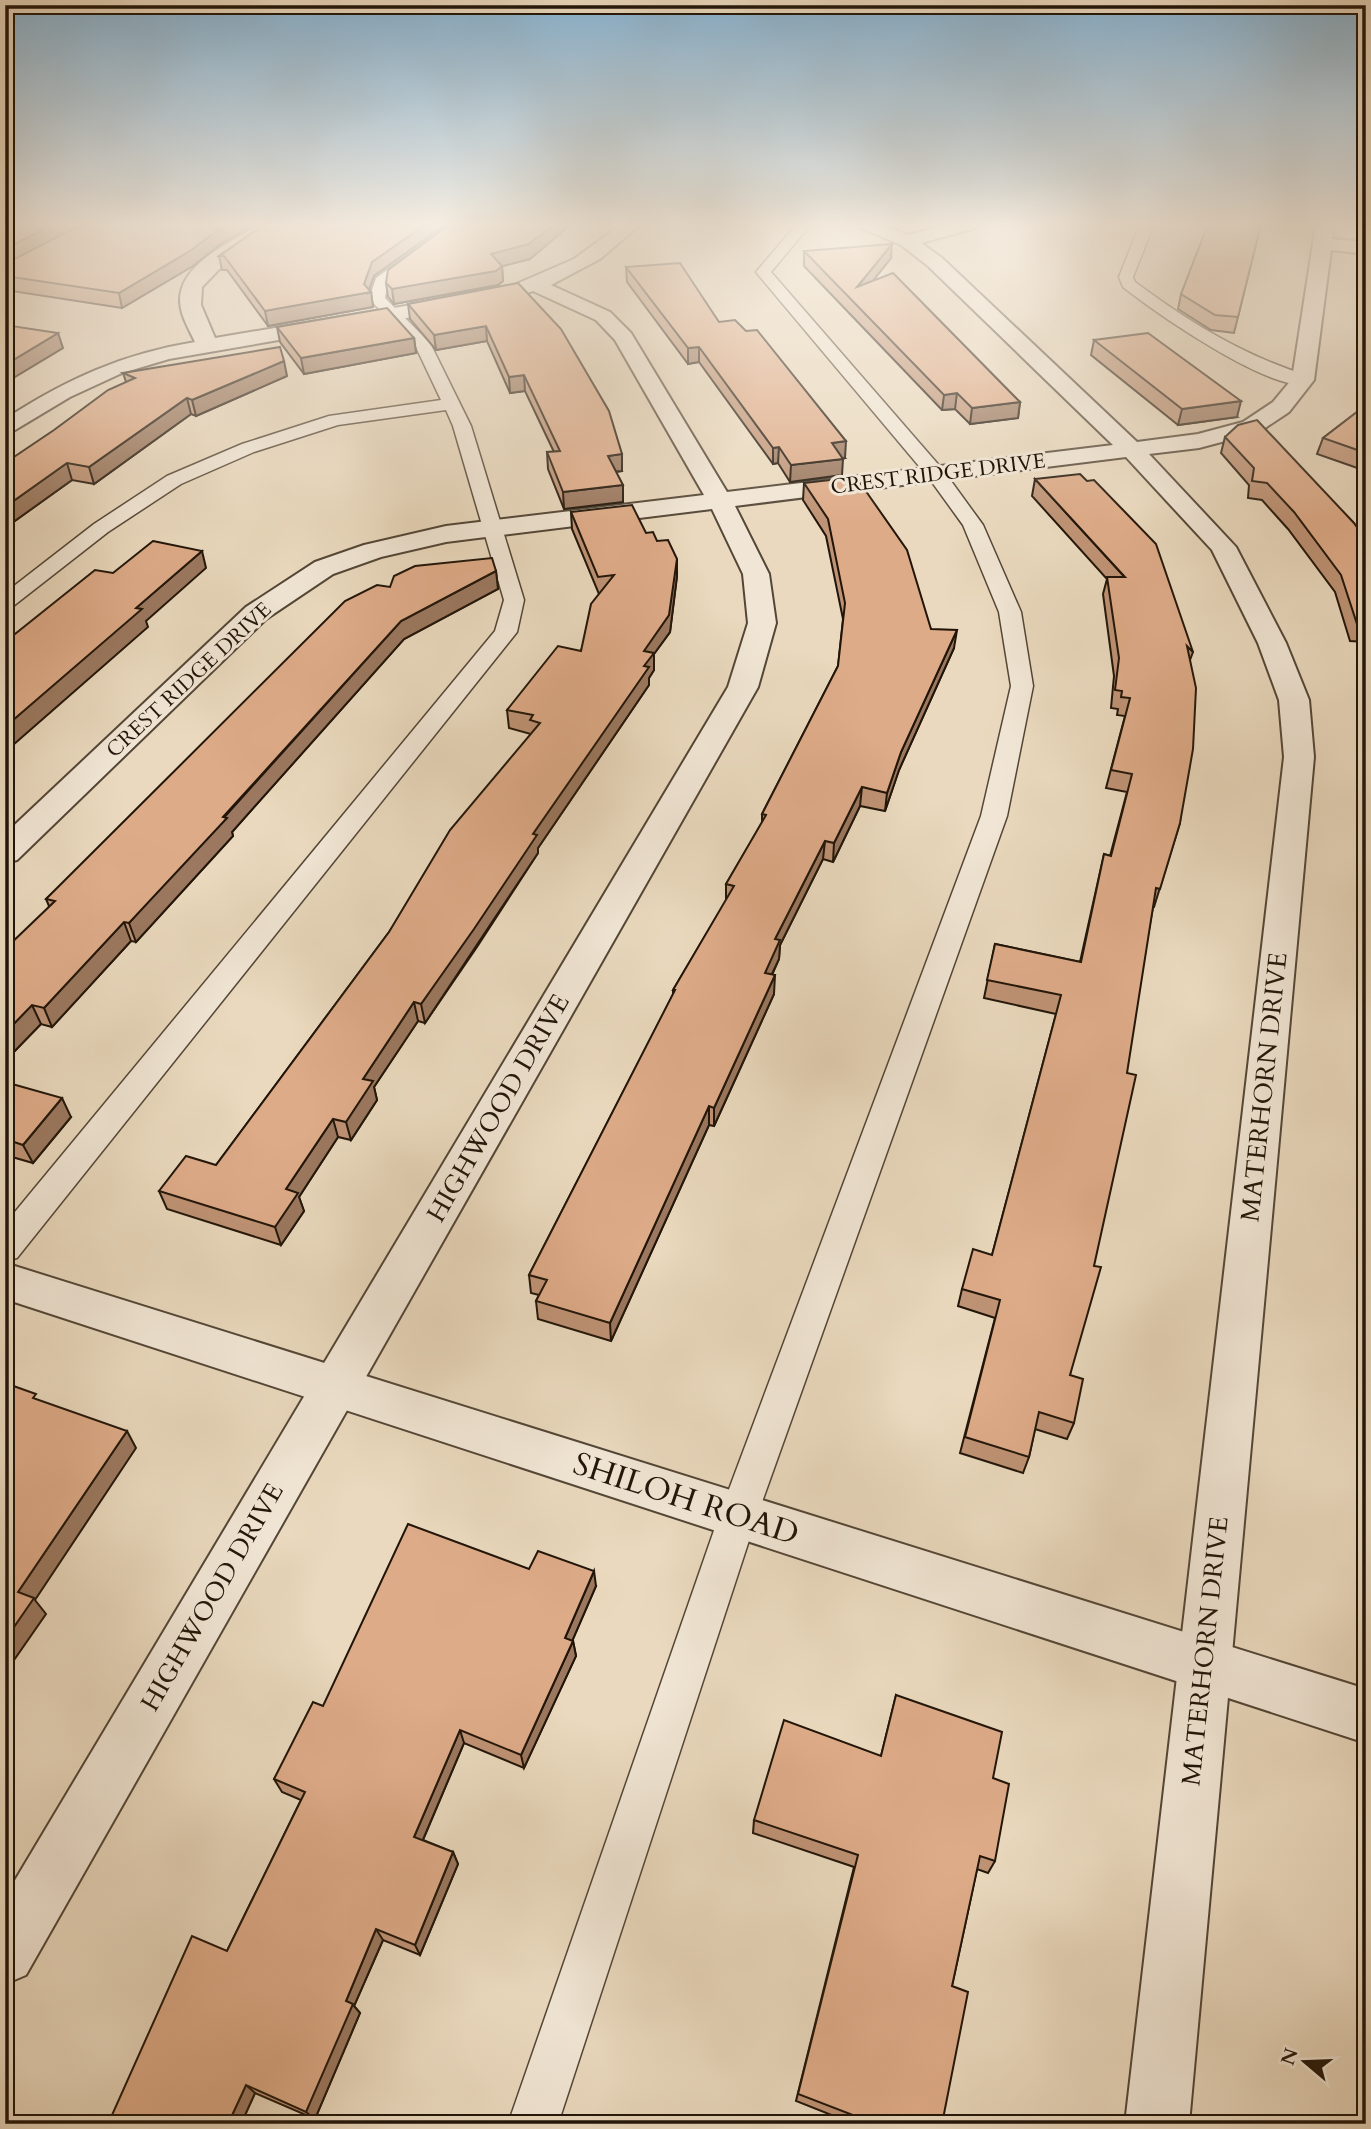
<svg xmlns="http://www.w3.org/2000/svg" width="1371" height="2129" viewBox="0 0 1371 2129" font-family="Cardo,serif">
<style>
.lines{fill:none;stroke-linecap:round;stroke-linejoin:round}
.service-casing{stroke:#534636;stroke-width:3}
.minor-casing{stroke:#534636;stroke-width:4}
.tertiary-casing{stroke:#534636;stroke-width:4}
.service{fill:#f1e6d5;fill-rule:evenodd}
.minor{fill:#f1e6d5;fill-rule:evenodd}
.tertiary{fill:#f1e6d5;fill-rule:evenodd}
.wall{fill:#bf9375;stroke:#211509;stroke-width:2}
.shaded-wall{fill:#9b785f;stroke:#211509;stroke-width:2}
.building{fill:#deab88;stroke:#211509;stroke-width:2}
.labels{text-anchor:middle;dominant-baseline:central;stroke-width:6;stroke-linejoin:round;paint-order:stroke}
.far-street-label{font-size:21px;fill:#211509;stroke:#f1e6d5}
.street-label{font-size:26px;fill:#211509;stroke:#f1e6d5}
.near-street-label{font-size:32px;fill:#211509;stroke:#f1e6d5}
</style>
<rect width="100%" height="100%" fill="#ead9be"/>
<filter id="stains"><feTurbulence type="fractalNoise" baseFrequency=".00286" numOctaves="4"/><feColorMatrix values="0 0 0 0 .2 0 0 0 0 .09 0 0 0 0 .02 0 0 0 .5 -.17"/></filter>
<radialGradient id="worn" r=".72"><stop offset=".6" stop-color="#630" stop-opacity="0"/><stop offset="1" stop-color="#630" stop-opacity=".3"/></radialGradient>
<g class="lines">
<g class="service-casing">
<g id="service">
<path d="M450,224H465L388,283L385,298L430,343L471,426L524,600L517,632L17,1258L5,1261V1224L495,631L504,600L453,426L446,410L338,425L254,452L181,484L108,532L12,607L5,609V593L94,524L167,476L242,444L329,416L441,400L415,345L369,299L376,278Z"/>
<path d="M797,224H811L771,272L943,470L983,525L1021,612L1033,686L1007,816L757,1516L558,2124H508L719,1516L981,816L1011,686L999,612L963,525L929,478L756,272Z"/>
<path d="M1140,224H1154L1133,277L1135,282C1190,323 1244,356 1309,376L1311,380L1309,384C1270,393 1155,312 1123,287L1119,277Z"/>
</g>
</g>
<g class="minor-casing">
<g id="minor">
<path d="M261,224H282L229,259L202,287L201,305L215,338L459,297L469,303L459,309L169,359L122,373L70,397L5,436V419C67,379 122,354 195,342C189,329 180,315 180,300C180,263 234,240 261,224Z"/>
<path d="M622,224H641L600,259L551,285L610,312L631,333L727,492L1113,445L928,266L901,245L861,228L858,224H881L908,235L951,224H979L976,228L921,243L942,258L1137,442L1198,434L1243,422L1273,402L1292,379L1316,224H1334L1332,239L1366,242V254L1331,250L1314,380L1289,412L1259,432L1199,448L1149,454L1236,547L1286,643L1309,700L1314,757L1189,2124H1125L1284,757L1279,700L1258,643L1212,550L1126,457L735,506L769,574L776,623L758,687L26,1975L5,1984V1897L728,687L748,623L743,574L712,509L446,542L381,557L333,574L266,619L17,860L5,863V834L246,607L315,562L364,545L446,526L704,495L615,340L596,320L533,291L521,295L511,289L514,285L574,259Z"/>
</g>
</g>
<g class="tertiary-casing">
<path id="tertiary" d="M5,1263L1366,1689V1743L5,1299Z"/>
</g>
<use href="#service" class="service"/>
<use href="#minor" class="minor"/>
<use href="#tertiary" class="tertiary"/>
</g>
<g class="wall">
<path d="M5,224L222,243L193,266L122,308L5,290Z"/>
<path d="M265,224H446L374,276L369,290L371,292L373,307L268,326L227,270H222L219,256Z"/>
<path d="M719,224H751L747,227Z"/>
<path d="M1261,224L1234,333L1211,330L1178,309L1181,294Z"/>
<path d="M804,251L891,258L872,281L1020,402L1018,418L970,424L955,409L942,410L804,266Z"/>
<path d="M530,259L502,266L503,281L498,285L394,304L388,297L386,283Z"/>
<path d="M626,267L719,322L845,458H842V475L790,482L778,463L773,464L699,362L688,364L627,282Z"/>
<path d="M518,283L622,471L616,472L623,502L564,509L548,469L547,452H554L525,391L510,393L487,341L436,350L410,319L408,304Z"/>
<path d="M277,327L414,338L416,353L304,374L280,342Z"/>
<path d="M1094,340L1237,417L1178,425L1091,355Z"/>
<path d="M123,373L287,376L196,416L191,414L94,484L72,480L5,528L126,382Z"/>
<path d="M1366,405V471L1317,454L1323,438Z"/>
<path d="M1225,437L1366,540V642L1350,641L1335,592L1288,529L1262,500L1248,498L1249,485L1221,453Z"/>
<path d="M1035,479L1193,652L1190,660L1180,823L1154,907H1153L1070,1375L1074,1423L1067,1439L1035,1429L1029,1457L1023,1473L960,1453L995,1318L958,1306L962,1289L992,1255L1056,1014L984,998L995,944L1080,962L1104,854L1110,856L1127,792L1106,788L1125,716L1117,715L1118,709L1111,708L1114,676L1103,594L1107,579L1032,496Z"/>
<path d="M804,483L931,629L954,648L899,770L885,811L860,806L833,862L823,859L780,945L779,959L772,975L774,994L714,1126L709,1125L611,1341L538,1319L536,1301L539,1295L531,1293L529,1275L673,995V990L726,901V884L762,823V814L838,666L843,619L826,536L803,500Z"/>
<path d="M571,512L646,533L657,541L677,576L670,632L654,654V670L649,678V685L538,848V853L477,947L425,1023L418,1021L374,1087L377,1100L351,1140L338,1137L299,1197L304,1211L281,1245L167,1209L159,1191L216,1165L389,932L531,734L509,728L507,710L581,651L599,594L572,529Z"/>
<path d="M496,571L498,589L404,639L232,832L233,836L136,942L131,941L52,1027L41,1024L5,1061L49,906L46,899L390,587Z"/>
<path d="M5,1082L71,1117L33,1163L5,1155Z"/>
<path d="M529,1569L596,1586L572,1641H573L576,1656L524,1768L464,1743L423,1840L453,1852L458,1864L420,1955L383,1940L354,2006L360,2013L315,2119L255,2093L241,2124H108L227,1951L301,1800L282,1792L274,1779L323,1706Z"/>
<path d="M896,1695L993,1778L995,1861L988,1873L977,1869L952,1986L942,2124H854L796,2101L854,1867L753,1833L754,1820L881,1756Z"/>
<path d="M1366,2115V2124H1355V2120Z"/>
</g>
<g class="shaded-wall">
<path d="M54,224H84L5,266V249Z"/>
<path d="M229,224H256L222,243L193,266L122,308L119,293Z"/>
<path d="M426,224H446L374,276L368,293L371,292L373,307L268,326L265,311L364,284L372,262Z"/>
<path d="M554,224H572L530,259L492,269L491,254Z"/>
<path d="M892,244L891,258L856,302L857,287Z"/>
<path d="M502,266L503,281L498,285L394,304L392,289Z"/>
<path d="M486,326L487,341L436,350L434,335Z"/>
<path d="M58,333L63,348L5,383V365Z"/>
<path d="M414,338L416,353L304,374L301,358Z"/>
<path d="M699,347V362L688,364V348Z"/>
<path d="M284,361L287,376L196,416L192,400Z"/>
<path d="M524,375L525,391L510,393L509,377Z"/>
<path d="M957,393L955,409L942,410L944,395Z"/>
<path d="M187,398L191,414L94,484L89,467Z"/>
<path d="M1241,401L1237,417L1178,425L1182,409Z"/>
<path d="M1020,402L1018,418L970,424L972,408Z"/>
<path d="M846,441L845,458L831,459L832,443Z"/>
<path d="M779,447L778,463L773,464V448Z"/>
<path d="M622,454V471L609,472L608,456Z"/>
<path d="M843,459L842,475L790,482L791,465Z"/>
<path d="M67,463L72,480L5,528V507Z"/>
<path d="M623,485V502L564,509L563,492Z"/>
<path d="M202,551L206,568L146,621L148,627L5,752V727L136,608Z"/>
<path d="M677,559V576L670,632L654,654V670L649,678V685L538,848V853L425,1023L421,1004L533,834L644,651Z"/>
<path d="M496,571L498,589L404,639L232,832L233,836L136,942L129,923L401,621Z"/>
<path d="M957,630L954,648L899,770L885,811L887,793L901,752Z"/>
<path d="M862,787L860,806L833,862L834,843Z"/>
<path d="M825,841L823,859L780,945L779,959L764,991L765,973L775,939Z"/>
<path d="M124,922L131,941L52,1027L44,1008Z"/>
<path d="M775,975L774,994L714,1126V1108Z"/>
<path d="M414,1002L418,1021L374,1087L377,1100L351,1140L346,1122L363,1079Z"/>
<path d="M32,1005L41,1024L5,1061V1033Z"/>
<path d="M62,1098L71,1117L33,1163L23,1145Z"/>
<path d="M709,1106V1125L611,1341L610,1323Z"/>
<path d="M333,1119L338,1137L299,1197L304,1211L281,1245L275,1227L286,1189Z"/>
<path d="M127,1431L136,1448L35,1600L46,1614L5,1673V1640L18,1592Z"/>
<path d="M594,1571L596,1586L567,1653L565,1638Z"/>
<path d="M573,1641L576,1656L524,1768L521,1755Z"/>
<path d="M460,1730L464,1743L419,1849L414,1837Z"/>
<path d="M453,1852L458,1864L420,1955L415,1945Z"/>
<path d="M376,1929L383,1940L354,2006L360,2013L315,2119L306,2112L346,2001Z"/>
<path d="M246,2085L255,2093L241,2124H228Z"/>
</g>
<g class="building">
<path d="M5,224H54L5,249Z"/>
<path d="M82,224H229L219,229L190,251L119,293L5,276V264Z"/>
<path d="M265,224H426L372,262L364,284L371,292L265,311L224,256H219Z"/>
<path d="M450,224H554L529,244L491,254L502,266L496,271L392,289L386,283L388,270Z"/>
<path d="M1208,224H1261L1238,317L1215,315L1181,294Z"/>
<path d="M892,244L857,287L893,273L1020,402L972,408L957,393L944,395L804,251Z"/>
<path d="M680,263L719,322L735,320L746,331L757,330L846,441L832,443L843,459L791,465L779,447L773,448L699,347L688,348L626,267Z"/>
<path d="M518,283L561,329L609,411L622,454L608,456L623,485L563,492L547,452L560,451L524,375L509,377L486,326L434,335L408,304Z"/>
<path d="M387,308L414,338L301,358L277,327Z"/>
<path d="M5,325L58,333L5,365Z"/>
<path d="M1148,333L1241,401L1182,409L1094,340Z"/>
<path d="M280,347L284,361L192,400L187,398L89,467L67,463L5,507V463L54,430L108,390L135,378L123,373Z"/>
<path d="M1366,405V453L1323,438Z"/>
<path d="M1257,420L1354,523L1366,540V624H1357L1341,575L1294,512L1267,483L1252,481L1254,468L1225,437L1238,425Z"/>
<path d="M1080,474L1087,481L1094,480L1156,544L1193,652L1187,646L1196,688L1193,749L1180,823L1160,889L1156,888L1127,1073L1136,1075L1094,1266L1101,1267L1070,1375L1083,1379L1074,1423L1039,1412L1029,1457L965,1437L1000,1300L962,1289L973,1249L992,1255L1061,995L987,980L995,944L1081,962L1104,854L1111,856L1132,774L1111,770L1130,698L1121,697L1122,691L1115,690L1119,658L1107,577H1125L1035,479Z"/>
<path d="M856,477L907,550L931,629L957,630L901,752L887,793L862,787L834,843L825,841L775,939L780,940L765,973L775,975L714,1108L709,1106L610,1323L536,1301L547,1280L529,1275L675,990H673L734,886L726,884L766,815L762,814L838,666L845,603L828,519L804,483Z"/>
<path d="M632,505L646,533L653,532L657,541L668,540L677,559L669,615L644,651L654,653L644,666L649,667L533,834L537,835L474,929L421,1004L414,1002L363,1079L373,1081L346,1122L333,1119L286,1189L298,1193L275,1227L159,1191L186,1156L216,1165L389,932L450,830L540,723L530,720L533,715L507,710L558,646L581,651L591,604L614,575L598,577L571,512Z"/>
<path d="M153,541L202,551L136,608L142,609L5,727V642L95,570L113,573Z"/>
<path d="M492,558L496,571L401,621L223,817L227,818L129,923L124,922L44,1008L32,1005L5,1033V949L55,901L46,899L345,601L377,585L390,587L394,576L415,566Z"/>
<path d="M5,1082L62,1098L23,1145L5,1139Z"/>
<path d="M5,1383L36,1394L33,1398L127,1431L18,1592L34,1598L5,1640Z"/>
<path d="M408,1524L529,1569L538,1551L594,1571L565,1638L573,1641L521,1755L460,1730L414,1837L453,1852L415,1945L376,1929L346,2001L353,2004L306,2112L246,2085L228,2124H108L192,1936L227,1951L305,1792L274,1779L313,1702L323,1706Z"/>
<path d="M896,1695L1002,1732L993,1778L1009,1784L995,1861L980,1856L952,1986L968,1992L942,2124H876L798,2094L858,1855L754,1820L784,1720L881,1756Z"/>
</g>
<linearGradient id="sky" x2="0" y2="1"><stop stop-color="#89b6d6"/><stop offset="0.43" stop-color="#f6eee2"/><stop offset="1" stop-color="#f6eee2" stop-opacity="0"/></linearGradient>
<rect width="1371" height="522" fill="url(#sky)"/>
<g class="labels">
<g class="far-street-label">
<text transform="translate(938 474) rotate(-7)">CREST RIDGE DRIVE</text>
<text transform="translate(189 680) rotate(-43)">CREST RIDGE DRIVE</text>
</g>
<g class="street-label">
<text transform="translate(1264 1087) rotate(-84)">MATERHORN DRIVE</text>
<text transform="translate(498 1108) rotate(-60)">HIGHWOOD DRIVE</text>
<text transform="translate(212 1597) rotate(-60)">HIGHWOOD DRIVE</text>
<text transform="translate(1205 1651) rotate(-84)">MATERHORN DRIVE</text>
</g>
<g class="near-street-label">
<text transform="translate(686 1499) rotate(18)">SHILOH ROAD</text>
</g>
</g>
<rect width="1371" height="2129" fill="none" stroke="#ead9be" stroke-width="28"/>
<rect x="7" y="7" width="1357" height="2115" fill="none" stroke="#211509" stroke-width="3.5"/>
<rect x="14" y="14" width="1343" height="2101" fill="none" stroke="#211509" stroke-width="2"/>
<g transform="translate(1305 2062) rotate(289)" stroke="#f1e6d5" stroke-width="5" paint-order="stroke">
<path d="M0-5L12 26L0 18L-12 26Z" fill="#211509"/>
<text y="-10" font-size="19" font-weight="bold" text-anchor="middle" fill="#211509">N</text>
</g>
<rect width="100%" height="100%" filter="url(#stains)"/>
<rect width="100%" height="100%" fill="url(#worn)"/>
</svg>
